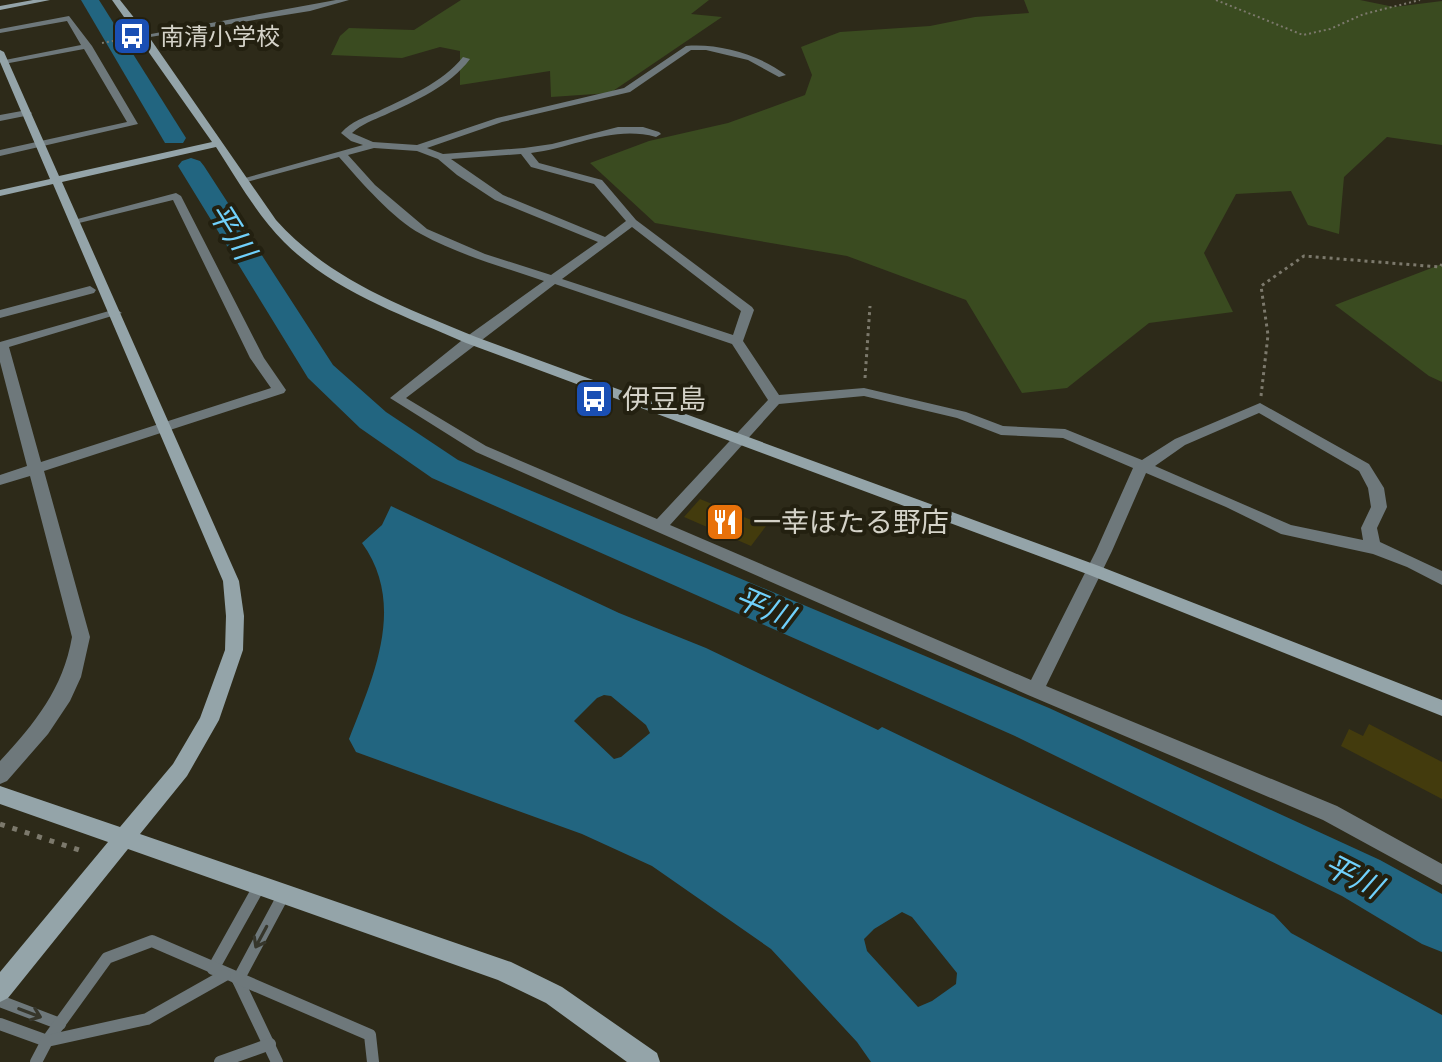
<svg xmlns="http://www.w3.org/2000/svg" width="1442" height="1062" viewBox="0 0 1442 1062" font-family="Cabin,'Noto Sans JP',sans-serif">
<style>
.green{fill:#3a4b20}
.water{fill:#226580;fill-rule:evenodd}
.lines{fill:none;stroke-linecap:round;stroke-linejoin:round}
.river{fill:#226580;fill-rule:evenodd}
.building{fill:#433b0d}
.path-far2{stroke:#7c796c;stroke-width:2;stroke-dasharray:2 3;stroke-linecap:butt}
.path-far1{stroke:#7c796c;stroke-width:3;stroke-dasharray:3 4;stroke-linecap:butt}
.path{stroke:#7c796c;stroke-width:5;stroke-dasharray:5 8;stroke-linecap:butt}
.lane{stroke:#6e787b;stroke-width:12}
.street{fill:#6e787b;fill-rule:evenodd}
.secondary{fill:#94a4a9;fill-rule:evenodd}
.oneway{stroke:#36362b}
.labels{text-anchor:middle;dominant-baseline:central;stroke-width:8;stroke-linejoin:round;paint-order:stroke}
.far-poi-label{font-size:24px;fill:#d4d2c8;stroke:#232010;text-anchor:start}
.poi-label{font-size:28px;fill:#d4d2c8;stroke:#232010;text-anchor:start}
.water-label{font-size:30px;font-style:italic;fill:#70d0fb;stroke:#232010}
</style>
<rect width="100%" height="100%" fill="#2d2a19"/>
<g class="green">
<path d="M461,0H709L691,14L722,17L610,93L551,97L550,71L460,85V51L440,47L402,58L331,55L340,36L349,28L414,30Z"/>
<path d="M1024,0H1360L1394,7L1442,1V145L1387,137L1344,177L1339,234L1308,225L1291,191L1236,194L1204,253L1233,312L1149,323L1067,388L1022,393L966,300L847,256L655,223L590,163L649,141L728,123L805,95L812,75L801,47L840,32L930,26L975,17L1029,13Z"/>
<path d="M1442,264V382L1429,376L1335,305Z"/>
</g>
<path class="water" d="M391,506L619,613L706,648L878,730L882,727L1274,915L1291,933L1442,1015V1062H871L857,1042L771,949L652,866L582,834L356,752L349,739C373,677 407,605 362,543L382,525ZM604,695L611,696L646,725L650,733L621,757L614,759L574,721L597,698ZM902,912L912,917L957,973L956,984L932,1001L918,1007L867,951L864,939L874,929Z"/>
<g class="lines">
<g class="river">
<path d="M81,0H99L186,138L183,143H165Z"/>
<path d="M191,158L200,161L204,166L333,365L386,412L458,460L1049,708L1380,860L1442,894V952L1422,944L1342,896L1015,736L432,478L360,428L308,378L178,166L182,161Z"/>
</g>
</g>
<g class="building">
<path d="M700,499L766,526L751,546L684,517Z"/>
<path d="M1369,724L1442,762V799L1341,746L1349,729L1363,736Z"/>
</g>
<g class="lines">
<g class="path-far2">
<path d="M1216,0L1303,35L1330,29L1364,14L1420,0"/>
<path d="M102,43L129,38"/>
</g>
<g class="path-far1">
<path d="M865,378L870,306"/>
<path d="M1261,396L1268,335L1261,286L1304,256L1440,267L1442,264"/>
</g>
<path class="path" d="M0,824L79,850"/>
<g class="lane">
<path d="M213,969L260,885"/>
<path d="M238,980L284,894"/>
<path d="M238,980L277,1062"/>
<path d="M0,1001L60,1024"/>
<path d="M0,1024L47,1041L107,958L152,941L370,1035L373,1062"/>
<path d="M36,1062L47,1041L147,1019L225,975"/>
<path d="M220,1062L270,1044"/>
</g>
<g class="street">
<path d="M336,0H349L310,11L144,38L140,36Z"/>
<path d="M69,16L92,46L138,124L0,156V150L127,122L84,49L4,64L0,61L81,45L67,21L0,33V29Z"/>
<path d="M686,46C719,43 760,55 786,75L779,77L748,60L706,50H691L630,92L502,122L427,148L443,154L524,148L552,144L618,127H643L659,132L661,134L656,137C612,125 574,148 531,153L539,163L602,180L636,220L752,307L754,310L743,341L779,395L864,388L966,412L1003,426L1065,429L1142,460L1175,439L1260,403L1369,464L1384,488L1387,507L1377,528L1380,542L1442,571V585L1407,567L1373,554L1281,534L1226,507L1146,473L1112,551L1046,686L1337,806L1442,864V885L1323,820L1028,695L476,452L390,398L466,337L544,281C503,267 459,255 421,234C393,219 361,182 339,157L243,183L238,180L363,145L351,141L341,133C352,121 365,117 379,111C408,97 442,83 463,57L470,59C450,86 415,101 385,115C373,120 362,124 352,133L373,142L417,145L497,118L624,88ZM374,148L417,151L438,159L457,175L495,200L598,242L551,275L485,254L427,229L375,185L348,155ZM521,154L531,167L594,184L626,221L605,237L503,195L451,159ZM632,227L741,311L733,335L562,279ZM555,284L732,344L768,400L657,519L486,446L406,398ZM864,396L957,418L1001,435L1063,438L1133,468L1096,551L1031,680L670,525L779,404ZM1259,413L1359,471L1368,488L1371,507L1361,528L1363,540L1291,525L1155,466L1185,445Z"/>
<path d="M27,110L32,113L30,115L0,121V115Z"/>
<path d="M176,193L181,196L264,358L286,390L284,393L44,471L90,637L81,677L70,701L48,734L7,781L0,784V761C35,723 63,689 72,637L30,476L0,485V475L27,466L0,362V342L116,309L122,313L9,347L41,462L271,388L250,358L173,200L75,224L70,221Z"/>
<path d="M90,286L96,290L94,293L0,318V310Z"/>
</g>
<g class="secondary">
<path d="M33,0H50L0,10V6Z"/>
<path d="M112,0H120L147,34L276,220C331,281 402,306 476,337L1099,566L1442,700V716L1087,574L466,343C403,315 334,292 284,242C257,215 237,179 216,147L62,182L239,581L244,616L243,650L219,720L187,776L140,834L511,962L562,987L657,1053L660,1062H627L546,1003L498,980L128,849L8,998L0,1002V972L108,842L0,804V786L120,827L173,764L200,718L225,650L226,616L223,581L53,184L0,196V190L50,179L0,62V50L4,52L59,176L212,142Z"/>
</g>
</g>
<defs><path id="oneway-shaft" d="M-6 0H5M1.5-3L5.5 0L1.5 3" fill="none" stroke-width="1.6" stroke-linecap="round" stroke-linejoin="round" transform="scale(2)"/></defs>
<g class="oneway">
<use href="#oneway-shaft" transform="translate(261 937) rotate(118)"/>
<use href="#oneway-shaft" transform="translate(30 1013) rotate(21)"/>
</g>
<defs>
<g id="bus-square" transform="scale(2)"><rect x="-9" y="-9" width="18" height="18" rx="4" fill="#1a4fb4" stroke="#232010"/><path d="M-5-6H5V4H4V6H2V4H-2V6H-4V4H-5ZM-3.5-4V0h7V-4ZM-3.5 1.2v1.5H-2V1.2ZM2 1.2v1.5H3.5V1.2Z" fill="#fff"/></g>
<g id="restaurant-square" transform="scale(2)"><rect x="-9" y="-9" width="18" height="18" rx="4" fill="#e8710a" stroke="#232010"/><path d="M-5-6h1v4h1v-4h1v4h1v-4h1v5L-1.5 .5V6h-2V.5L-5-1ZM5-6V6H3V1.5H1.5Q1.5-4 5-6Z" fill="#fff"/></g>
</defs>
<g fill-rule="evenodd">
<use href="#bus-square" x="132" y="36"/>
<use href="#bus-square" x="594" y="399"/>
<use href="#restaurant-square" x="725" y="522"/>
</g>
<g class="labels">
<g class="far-poi-label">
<text x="160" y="36">南清小学校</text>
</g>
<g class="poi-label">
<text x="622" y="399">伊豆島</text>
<text x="753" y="522">一幸ほたる野店</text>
</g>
<g class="water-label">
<text transform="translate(232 231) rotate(58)">平川</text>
<text transform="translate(764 607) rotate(23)">平川</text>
<text transform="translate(1353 876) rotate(27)">平川</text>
</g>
</g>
</svg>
